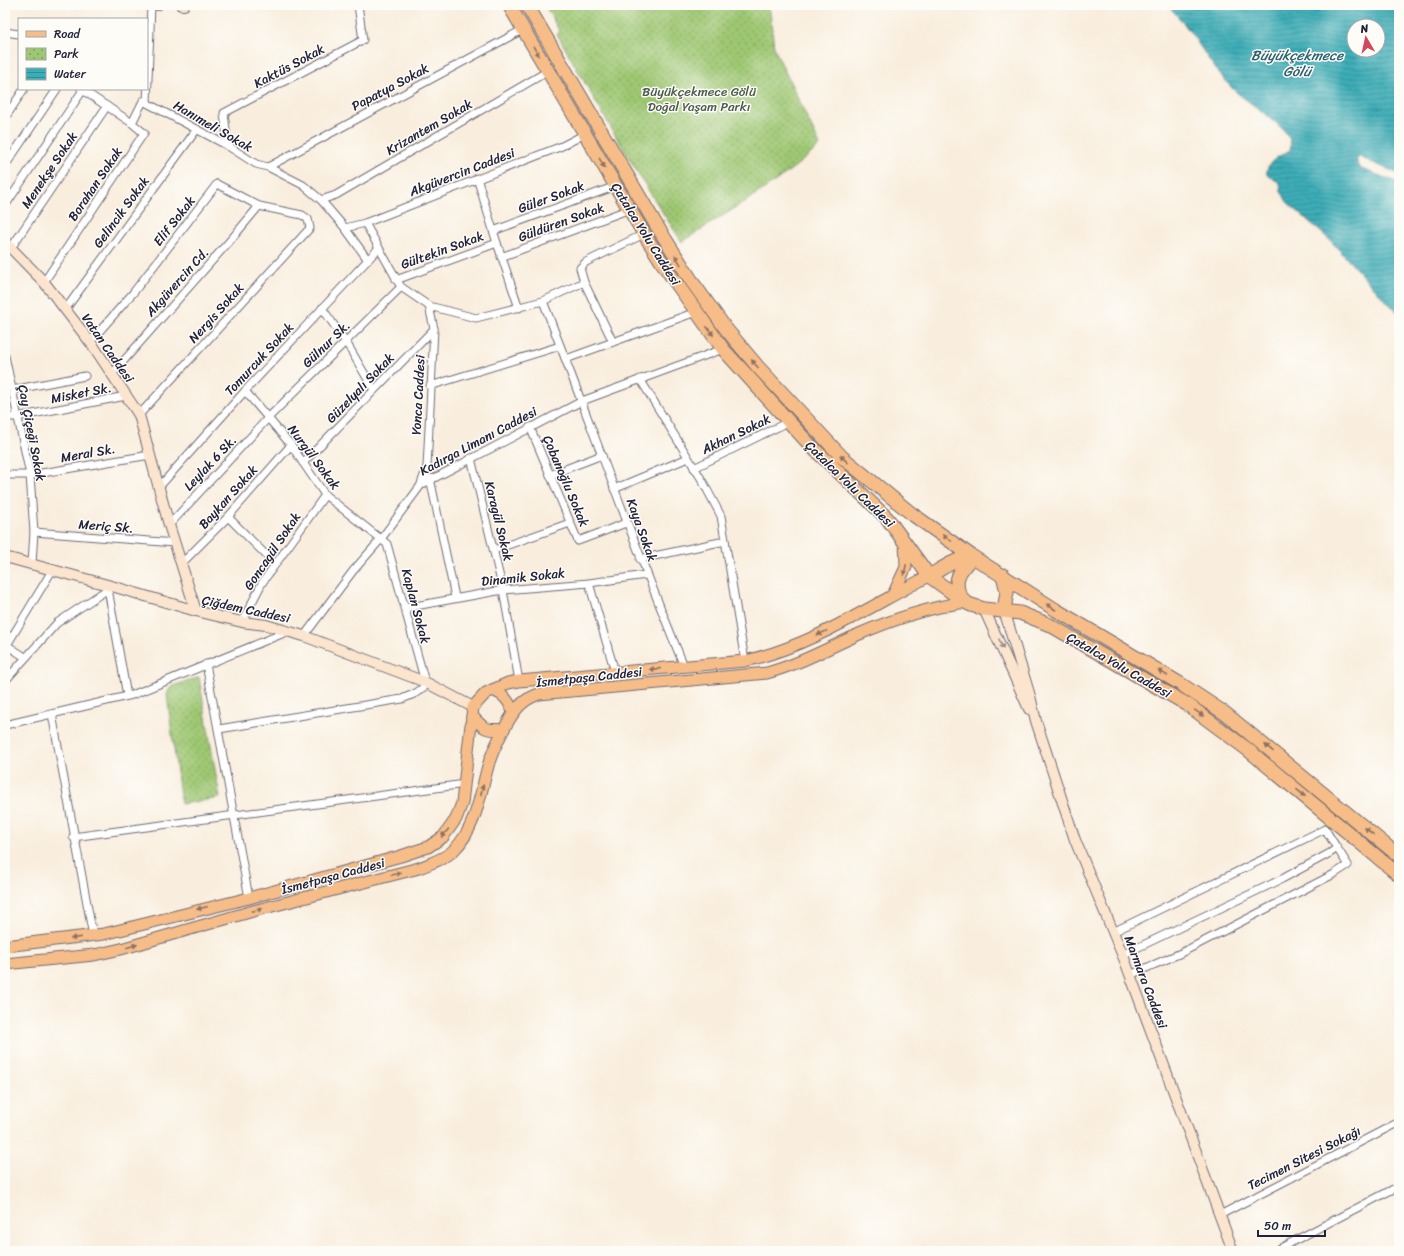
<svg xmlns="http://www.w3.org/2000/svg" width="1404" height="1256" viewBox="0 0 1404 1256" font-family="Sriracha,sans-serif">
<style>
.park{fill:url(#park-dots);stroke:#607456}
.water{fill:url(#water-rules);stroke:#2f6879;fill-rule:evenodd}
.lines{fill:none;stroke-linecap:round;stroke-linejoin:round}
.street-casing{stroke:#6d6974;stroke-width:9}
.secondary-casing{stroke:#6d6974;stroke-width:12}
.primary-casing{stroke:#6d6974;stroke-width:13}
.highway-casing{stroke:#6d6974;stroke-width:15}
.street{stroke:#fff;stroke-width:7}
.secondary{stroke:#fce5cf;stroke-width:10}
.primary{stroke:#f7bd88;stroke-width:11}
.highway{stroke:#f7bd88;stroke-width:13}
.oneway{fill:#8c7062}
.oneway2{fill:#9a8d8c}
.labels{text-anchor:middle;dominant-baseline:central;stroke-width:3;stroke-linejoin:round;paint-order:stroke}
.street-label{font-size:13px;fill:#22223b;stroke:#fdfcf7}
.park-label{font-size:13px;fill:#4d5c4e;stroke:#fdfcf7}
.water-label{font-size:14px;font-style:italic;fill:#2e6173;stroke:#fdfcf7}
</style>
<defs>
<pattern id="park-dots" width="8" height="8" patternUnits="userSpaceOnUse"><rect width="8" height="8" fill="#9ec772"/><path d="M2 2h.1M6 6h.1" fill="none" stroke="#80a15f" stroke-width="1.8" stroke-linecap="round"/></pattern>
<pattern id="water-rules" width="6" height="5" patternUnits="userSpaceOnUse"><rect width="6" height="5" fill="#3cadb7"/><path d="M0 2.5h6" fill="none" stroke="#328c96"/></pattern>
</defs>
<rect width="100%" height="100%" fill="#fdfcf7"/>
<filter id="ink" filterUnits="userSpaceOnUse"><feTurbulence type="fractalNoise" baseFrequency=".025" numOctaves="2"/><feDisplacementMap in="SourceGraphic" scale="8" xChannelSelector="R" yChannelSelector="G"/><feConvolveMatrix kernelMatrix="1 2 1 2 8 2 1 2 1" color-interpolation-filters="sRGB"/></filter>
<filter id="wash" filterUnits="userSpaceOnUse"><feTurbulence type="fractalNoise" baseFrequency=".012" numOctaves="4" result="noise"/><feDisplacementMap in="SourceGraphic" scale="16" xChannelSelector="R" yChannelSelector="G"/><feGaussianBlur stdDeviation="0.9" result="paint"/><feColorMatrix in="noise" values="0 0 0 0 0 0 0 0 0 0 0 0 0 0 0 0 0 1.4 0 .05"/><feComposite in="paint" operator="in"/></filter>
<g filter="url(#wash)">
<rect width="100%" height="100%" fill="#f9eede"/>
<g class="park">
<path d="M545,5H767L770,11L774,48L820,145C783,181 725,213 682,242C637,175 597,104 557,34L560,32Z"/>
<path d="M199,677L220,798L181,804L167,695L170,687Z"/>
</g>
<path class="water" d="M1167,5H1399V174L1357,156V163L1359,168L1399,183V314L1379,294L1331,241L1287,202L1281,191L1280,183L1267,175C1265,162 1280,156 1290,150C1291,146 1291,143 1289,138C1283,124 1249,103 1236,92C1208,66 1195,31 1167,5ZM1354,26H1378V50H1354Z"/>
</g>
<g filter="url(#ink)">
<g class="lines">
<g class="street-casing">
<g id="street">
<path d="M5,32L19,34"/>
<path d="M81,89L132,123"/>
<path d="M147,103L151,5"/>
<path d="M5,118L24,89"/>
<path d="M228,146L224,113L363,40L358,5"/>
<path d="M5,166L57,89"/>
<path d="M268,167L524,29"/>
<path d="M477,178L497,243L519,308"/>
<path d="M321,200L336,195L548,71"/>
<path d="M5,206L83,90"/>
<path d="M365,223L401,287L429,306L476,318L543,301L584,282L580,268L586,262L644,234"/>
<path d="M345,228L365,223L562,146L585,134"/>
<path d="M493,231L616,186"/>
<path d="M11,248L107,106"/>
<path d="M501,257L630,209"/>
<path d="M396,280L497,243"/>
<path d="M44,282L144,133L132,123L143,101L228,146L256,164L268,167L303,185L321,200L345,228L368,260"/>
<path d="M584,282L613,342"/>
<path d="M543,301C590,422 634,545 684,666"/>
<path d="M322,308L346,342L374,390"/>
<path d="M65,310L197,129"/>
<path d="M90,342L133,293L217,184L259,206L302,215L308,219L310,228L139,415"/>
<path d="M5,356L30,475L34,532L32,563"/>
<path d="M566,359L696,312"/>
<path d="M112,374L234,236L259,206"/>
<path d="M640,379L702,480L721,516L745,661"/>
<path d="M430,386L560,346"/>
<path d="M12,390L85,376"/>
<path d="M245,391L291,445L325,495L387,544L425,682"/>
<path d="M5,417H17L126,396"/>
<path d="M530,427L578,541L626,523"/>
<path d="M471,458L503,590L519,681"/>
<path d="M303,463L434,329"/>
<path d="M694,468L788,422"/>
<path d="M5,475H30L150,455"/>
<path d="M550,475L602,455"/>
<path d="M430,478L455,597"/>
<path d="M421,484L427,467L434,329L429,306"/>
<path d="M159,487L245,391L378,249"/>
<path d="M614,489L688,458"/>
<path d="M228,517L275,564"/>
<path d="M169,525L268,418L401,287"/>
<path d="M34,532L175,543"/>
<path d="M494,550L570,523"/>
<path d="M640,559L725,541"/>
<path d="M182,563L228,517L291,445"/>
<path d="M589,583L615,672"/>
<path d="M108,589L127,696"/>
<path d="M404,608L503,590L589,583L646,575"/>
<path d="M242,622L262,583L325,495"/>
<path d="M304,636L353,571L381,539L421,485L582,401L723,349"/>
<path d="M5,644L25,657"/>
<path d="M7,645L53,569"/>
<path d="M206,664L249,898"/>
<path d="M5,681L57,623L108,589L115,587"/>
<path d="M52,714L93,936"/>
<path d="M5,725L132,695L289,631"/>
<path d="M219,729L402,699L416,693L428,684"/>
<path d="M73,837L465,784"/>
<path d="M1113,932L1325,829L1337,848L1330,853L1282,879L1122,955"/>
<path d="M1130,975L1181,953L1334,874L1348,865L1337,848"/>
<path d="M1220,1215L1399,1122"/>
<path d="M1275,1251L1399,1186"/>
</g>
</g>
<g class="secondary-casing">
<g id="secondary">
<path d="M156,5H157"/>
<path d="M181,5H184"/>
<path d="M5,242L44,282L94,347L139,415L169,525L196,611"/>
<path d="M5,557L115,587L196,611L242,622L266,625L304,636L425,682L473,707"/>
<path d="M984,609L1029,709"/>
<path d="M1004,610L1030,696L1036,721L1075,840L1125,961L1233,1251"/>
</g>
</g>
<g class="primary-casing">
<g id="primary">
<path d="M893,595L906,567L905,542"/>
<path d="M492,690C504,694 508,700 513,711"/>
<path d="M472,716C484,729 486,731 504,729"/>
<path d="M5,946L104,934L249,898L401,856L428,847L443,837L451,826L456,819L462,803L473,707L486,693L508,683L519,681L745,661C811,646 869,607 929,576"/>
<path d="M5,964L94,955L121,949L253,911L419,868C431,863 445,859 454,850C476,828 480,795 488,766C492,752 498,740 505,727C514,711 521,700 539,694L767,673C799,664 827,649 857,635C891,620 927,608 965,602"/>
</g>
</g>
<g class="highway-casing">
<g id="highway">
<path d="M509,5L644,234L667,270L723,349L810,445L887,518L929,576L965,602L971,605L984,609L1020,613L1050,625L1188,705L1247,749L1399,875"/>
<path d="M527,5L655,223L693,283L726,329L758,367L842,457L912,514L973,557L1056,610L1179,683L1226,714L1399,856"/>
<path d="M1003,575L1007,592L1004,610"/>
<path d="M929,576C943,568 955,559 971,557"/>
<path d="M964,601C950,583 959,570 973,557"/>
</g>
</g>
<use href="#street" class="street"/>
<use href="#secondary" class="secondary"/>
<use href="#primary" class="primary"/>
<use href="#highway" class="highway"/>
</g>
<defs><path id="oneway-solid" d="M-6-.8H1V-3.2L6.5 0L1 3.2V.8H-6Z"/></defs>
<g class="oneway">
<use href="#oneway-solid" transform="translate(536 51) rotate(60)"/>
<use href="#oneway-solid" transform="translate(602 163) rotate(60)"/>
<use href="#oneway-solid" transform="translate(678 260) rotate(-122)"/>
<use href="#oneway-solid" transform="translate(710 331) rotate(53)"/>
<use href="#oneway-solid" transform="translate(755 364) rotate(-130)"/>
<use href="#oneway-solid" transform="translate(844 459) rotate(-137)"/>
<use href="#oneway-solid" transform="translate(947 538) rotate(-145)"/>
<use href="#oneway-solid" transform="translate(905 570) rotate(103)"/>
<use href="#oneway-solid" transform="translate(1051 607) rotate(-147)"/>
<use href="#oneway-solid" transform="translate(822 633) rotate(154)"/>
<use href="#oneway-solid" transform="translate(655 669) rotate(175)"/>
<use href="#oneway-solid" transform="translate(1163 673) rotate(-149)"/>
<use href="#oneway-solid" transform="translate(1199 713) rotate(35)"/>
<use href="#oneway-solid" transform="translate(1269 748) rotate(-139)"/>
<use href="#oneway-solid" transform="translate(482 790) rotate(-76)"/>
<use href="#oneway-solid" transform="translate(1301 793) rotate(40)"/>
<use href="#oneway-solid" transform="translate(1369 831) rotate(-141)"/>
<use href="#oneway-solid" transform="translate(445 833) rotate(131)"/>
<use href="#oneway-solid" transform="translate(396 874) rotate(-15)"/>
<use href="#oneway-solid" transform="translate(202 908) rotate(166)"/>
<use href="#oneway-solid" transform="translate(257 910) rotate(-15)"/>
<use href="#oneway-solid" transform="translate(76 938) rotate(173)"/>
<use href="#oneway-solid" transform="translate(132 946) rotate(-16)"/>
</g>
<use class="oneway2" href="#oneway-solid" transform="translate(1001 644) rotate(68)"/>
</g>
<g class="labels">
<g class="street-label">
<text transform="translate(289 66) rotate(-28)">Kaktüs Sokak</text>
<text transform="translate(390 87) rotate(-28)">Papatya Sokak</text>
<text transform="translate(213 126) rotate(30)">Hanımeli Sokak</text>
<text transform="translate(429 127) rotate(-30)">Krizantem Sokak</text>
<text transform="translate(49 170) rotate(-56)">Menekşe Sokak</text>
<text transform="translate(462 172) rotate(-21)">Akgüvercin Caddesi</text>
<text transform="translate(95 184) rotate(-56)">Borahan Sokak</text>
<text transform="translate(551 197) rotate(-20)">Güler Sokak</text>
<text transform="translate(121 212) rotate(-54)">Gelincik Sokak</text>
<text transform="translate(174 221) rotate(-52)">Elif Sokak</text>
<text transform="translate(561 222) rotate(-20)">Güldüren Sokak</text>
<text transform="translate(646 234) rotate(58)">Çatalca Yolu Caddesi</text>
<text transform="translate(442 250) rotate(-20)">Gültekin Sokak</text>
<text transform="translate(177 282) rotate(-48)">Akgüvercin Cd.</text>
<text transform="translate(216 313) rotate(-48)">Nergis Sokak</text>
<text transform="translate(326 344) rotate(-44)">Gülnur Sk.</text>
<text transform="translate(108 348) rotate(55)">Vatan Caddesi</text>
<text transform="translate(259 359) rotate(-47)">Tomurcuk Sokak</text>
<text transform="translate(360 388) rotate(-46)">Güzelyalı Sokak</text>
<text transform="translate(81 393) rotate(-11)">Misket Sk.</text>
<text transform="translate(418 395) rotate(-87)">Yonca Caddesi</text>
<text transform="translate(32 433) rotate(79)">Çay Çiçeği Sokak</text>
<text transform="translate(736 434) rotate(-26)">Akhan Sokak</text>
<text transform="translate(478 441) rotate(-28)">Kadırga Limanı Caddesi</text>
<text transform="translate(88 453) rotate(-10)">Meral Sk.</text>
<text transform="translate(314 457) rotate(53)">Nurgül Sokak</text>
<text transform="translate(210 463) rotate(-47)">Leylak 6 Sk.</text>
<text transform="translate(566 481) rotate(67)">Çobanoğlu Sokak</text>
<text transform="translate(850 484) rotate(44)">Çatalca Yolu Caddesi</text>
<text transform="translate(228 497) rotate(-48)">Baykan Sokak</text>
<text transform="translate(499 521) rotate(76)">Karagül Sokak</text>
<text transform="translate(106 526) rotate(4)">Meriç Sk.</text>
<text transform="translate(642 530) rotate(70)">Kaya Sokak</text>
<text transform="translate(272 551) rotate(-56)">Goncagül Sokak</text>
<text transform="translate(523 577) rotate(-6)">Dinamik Sokak</text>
<text transform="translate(416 606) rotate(75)">Kaplan Sokak</text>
<text transform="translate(246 609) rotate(12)">Çiğdem Caddesi</text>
<text transform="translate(1119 665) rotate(30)">Çatalca Yolu Caddesi</text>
<text transform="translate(589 677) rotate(-6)">İsmetpaşa Caddesi</text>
<text transform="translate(333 876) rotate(-15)">İsmetpaşa Caddesi</text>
<text transform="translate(1146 982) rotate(69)">Marmara Caddesi</text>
<text transform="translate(1304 1158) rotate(-27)">Tecimen Sitesi Sokağı</text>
</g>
<g class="park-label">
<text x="699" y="91">Büyükçekmece Gölü<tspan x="699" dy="15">Doğal Yaşam Parkı</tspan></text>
</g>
<g class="water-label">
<text x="1297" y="55">Büyükçekmece<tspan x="1297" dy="16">Gölü</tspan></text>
</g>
</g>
<rect width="1404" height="1256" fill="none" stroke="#fdfcf7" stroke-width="20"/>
<rect x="18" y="18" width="130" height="72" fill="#fdfcf7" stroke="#a5a5ac"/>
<rect x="26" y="31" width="20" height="6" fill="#f7bd88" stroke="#a5a5ac"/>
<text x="54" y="38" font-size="12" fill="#22223b">Road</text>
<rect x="26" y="48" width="20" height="12" fill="url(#park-dots)" stroke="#a5a5ac"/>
<text x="54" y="58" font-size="12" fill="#22223b">Park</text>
<rect x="26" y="68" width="20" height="12" fill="url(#water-rules)" stroke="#a5a5ac"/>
<text x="54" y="78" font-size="12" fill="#22223b">Water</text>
<g transform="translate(1366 38) rotate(351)"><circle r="19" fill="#fdfcf7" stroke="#a5a5ac"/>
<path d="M0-3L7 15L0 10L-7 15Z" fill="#d1495b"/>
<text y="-6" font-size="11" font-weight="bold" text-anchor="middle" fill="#22223b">N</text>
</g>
<path d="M1258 1230v6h67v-6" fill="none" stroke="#22223b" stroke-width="2"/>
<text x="1264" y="1230" font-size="12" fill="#22223b" stroke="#fdfcf7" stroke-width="3" paint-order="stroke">50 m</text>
</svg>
